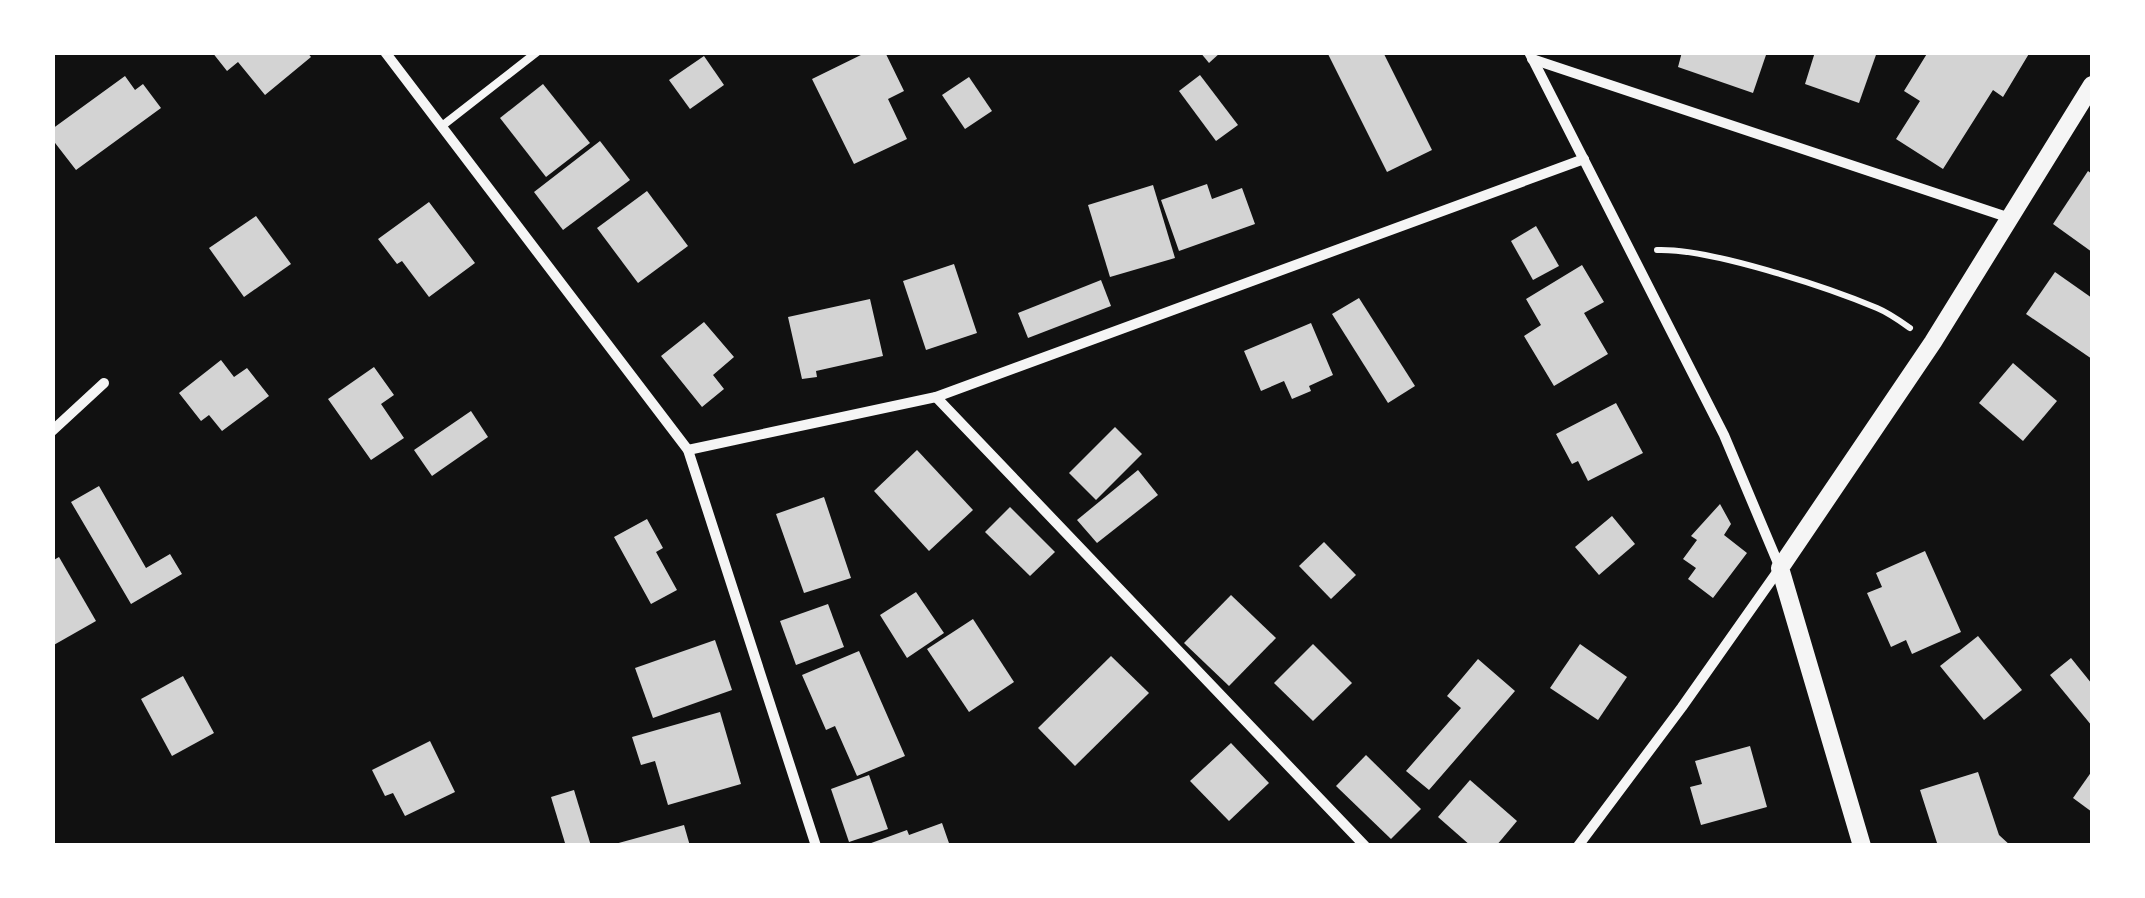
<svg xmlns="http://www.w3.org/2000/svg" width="2145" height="898" viewBox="0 0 2145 898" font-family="'Noto Sans',sans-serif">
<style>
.building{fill:#d3d3d3}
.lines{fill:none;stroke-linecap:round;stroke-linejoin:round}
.path{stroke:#f5f5f5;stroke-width:6}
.service{stroke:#f5f5f5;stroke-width:8}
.minor{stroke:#f5f5f5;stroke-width:10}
.tertiary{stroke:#f5f5f5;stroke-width:18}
</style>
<rect width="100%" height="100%" fill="#111"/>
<g class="building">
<path d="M212,52H307L311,57L265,95L238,62L227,71Z"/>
<path d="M867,52H885L904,91L888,99L907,139L854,164L812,79Z"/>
<path d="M1200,52H1221L1209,63Z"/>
<path d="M1327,52H1383L1432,150L1387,172Z"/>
<path d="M1682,52H1767L1753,93L1678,67Z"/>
<path d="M1815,52H1877L1859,103L1805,84Z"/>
<path d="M1928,52H2030L2003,97L1993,90L1943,169L1896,139L1920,101L1904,91Z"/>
<path d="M704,56L724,85L690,109L669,80Z"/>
<path d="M1200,75L1238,125L1216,141L1179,91Z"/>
<path d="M125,76L135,90L143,84L161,108L76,170L52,139V129Z"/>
<path d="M969,77L992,111L965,129L942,95Z"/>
<path d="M543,84L590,143L546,177L500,118Z"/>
<path d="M600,141L630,180L563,230L534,192Z"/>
<path d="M2088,171L2092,174V252L2053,224Z"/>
<path d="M1207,184L1212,199L1242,188L1255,224L1179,251L1161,200Z"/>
<path d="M1153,185L1175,258L1110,277L1088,205Z"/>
<path d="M647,191L688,246L638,283L597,228Z"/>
<path d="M429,202L475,263L429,297L402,261L397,264L378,239Z"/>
<path d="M256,216L291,264L244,297L209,248Z"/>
<path d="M1536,226L1559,266L1533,280L1511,241Z"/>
<path d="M954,264L977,333L926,350L903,281Z"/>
<path d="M1582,265L1604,302L1584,313L1608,354L1554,386L1524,336L1541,325L1526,299Z"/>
<path d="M2055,272L2092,298V359L2026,314Z"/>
<path d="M1101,280L1111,306L1028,338L1018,313Z"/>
<path d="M1359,298L1415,386L1388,403L1332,314Z"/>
<path d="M870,299L883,356L816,371L817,377L802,379L788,317Z"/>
<path d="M704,322L734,357L713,375L724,389L702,407L661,356Z"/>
<path d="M1311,323L1333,375L1309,386L1311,391L1292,399L1284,381L1261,391L1244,351Z"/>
<path d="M221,360L234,377L247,368L269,396L222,431L209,415L201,421L179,393Z"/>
<path d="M2013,363L2057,401L2023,441L1979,403Z"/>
<path d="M374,367L394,395L381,404L404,438L371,460L328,399Z"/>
<path d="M1616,403L1643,453L1588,481L1578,461L1572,464L1556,434Z"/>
<path d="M471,411L488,437L432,476L414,450Z"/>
<path d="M1115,427L1142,454L1096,500L1069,473Z"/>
<path d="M917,450L973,510L929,551L874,491Z"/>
<path d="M1138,470L1158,495L1097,543L1077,520Z"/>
<path d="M99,486L146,568L170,554L182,574L131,604L71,502Z"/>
<path d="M824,497L851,578L804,593L776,514Z"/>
<path d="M1720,504L1731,524L1724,535L1747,553L1713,598L1688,579L1696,568L1683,559L1697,540L1691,536Z"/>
<path d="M1010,507L1055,552L1030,576L985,532Z"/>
<path d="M1612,516L1635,544L1599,575L1575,547Z"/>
<path d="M647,519L663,548L656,552L677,590L651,604L614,537Z"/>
<path d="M1324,542L1356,575L1331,599L1299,566Z"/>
<path d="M1925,551L1961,632L1912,654L1906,640L1891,647L1867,593L1882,587L1876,573Z"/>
<path d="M59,557L96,621L52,646V561Z"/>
<path d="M916,592L944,633L907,658L880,615Z"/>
<path d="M1231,595L1276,638L1229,686L1184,643Z"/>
<path d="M828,604L844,647L796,665L780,621Z"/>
<path d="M973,619L1014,682L969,712L927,649Z"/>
<path d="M1978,636L2022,690L1984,720L1940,666Z"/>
<path d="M715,640L732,690L653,718L635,668Z"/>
<path d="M1313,644L1352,683L1313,721L1274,683Z"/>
<path d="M1580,644L1627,677L1598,720L1550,688Z"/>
<path d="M859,651L905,756L857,776L835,726L826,730L802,675Z"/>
<path d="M1111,656L1149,693L1075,766L1038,728Z"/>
<path d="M2071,658L2092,684V726L2050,675Z"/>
<path d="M1478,659L1515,691L1429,790L1406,771L1461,708L1447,696Z"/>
<path d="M183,676L214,733L172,756L141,699Z"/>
<path d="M720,712L741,784L668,805L655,761L641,765L632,737Z"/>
<path d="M430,741L455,792L405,816L393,793L385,796L372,770Z"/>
<path d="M1231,743L1269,783L1229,821L1190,781Z"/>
<path d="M1750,746L1767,807L1701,825L1690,787L1702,784L1695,761Z"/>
<path d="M1366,755L1421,809L1391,839L1336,786Z"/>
<path d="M2092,771V812L2073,798Z"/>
<path d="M1978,772L1999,835L2011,846H1938L1920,790Z"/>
<path d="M869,775L888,829L849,842L831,789Z"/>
<path d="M1470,780L1517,821L1496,846H1471L1438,817Z"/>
<path d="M574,790L588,836L591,846L565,843L551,797Z"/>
<path d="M942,823L950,846H863L907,830L909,835Z"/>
<path d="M684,825L690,846H616L615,844Z"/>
</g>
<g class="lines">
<path class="path" d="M1657,250C1709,248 1827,287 1877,308C1889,313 1900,321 1910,328"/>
<path class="service" d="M442,126L537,52"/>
<g class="minor">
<path d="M385,52L688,450L816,846"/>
<path d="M1529,52L1724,435L1780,568L1682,707L1578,846"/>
<path d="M1532,59L2010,218"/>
<path d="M936,397L1365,846"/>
<path d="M52,431L104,383"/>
<path d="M688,450L936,397L1584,159"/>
</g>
<path class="tertiary" d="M1862,846L1780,568L1933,342L2092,85"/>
</g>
<rect width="2145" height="898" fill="none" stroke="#ffffff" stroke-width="110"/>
</svg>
